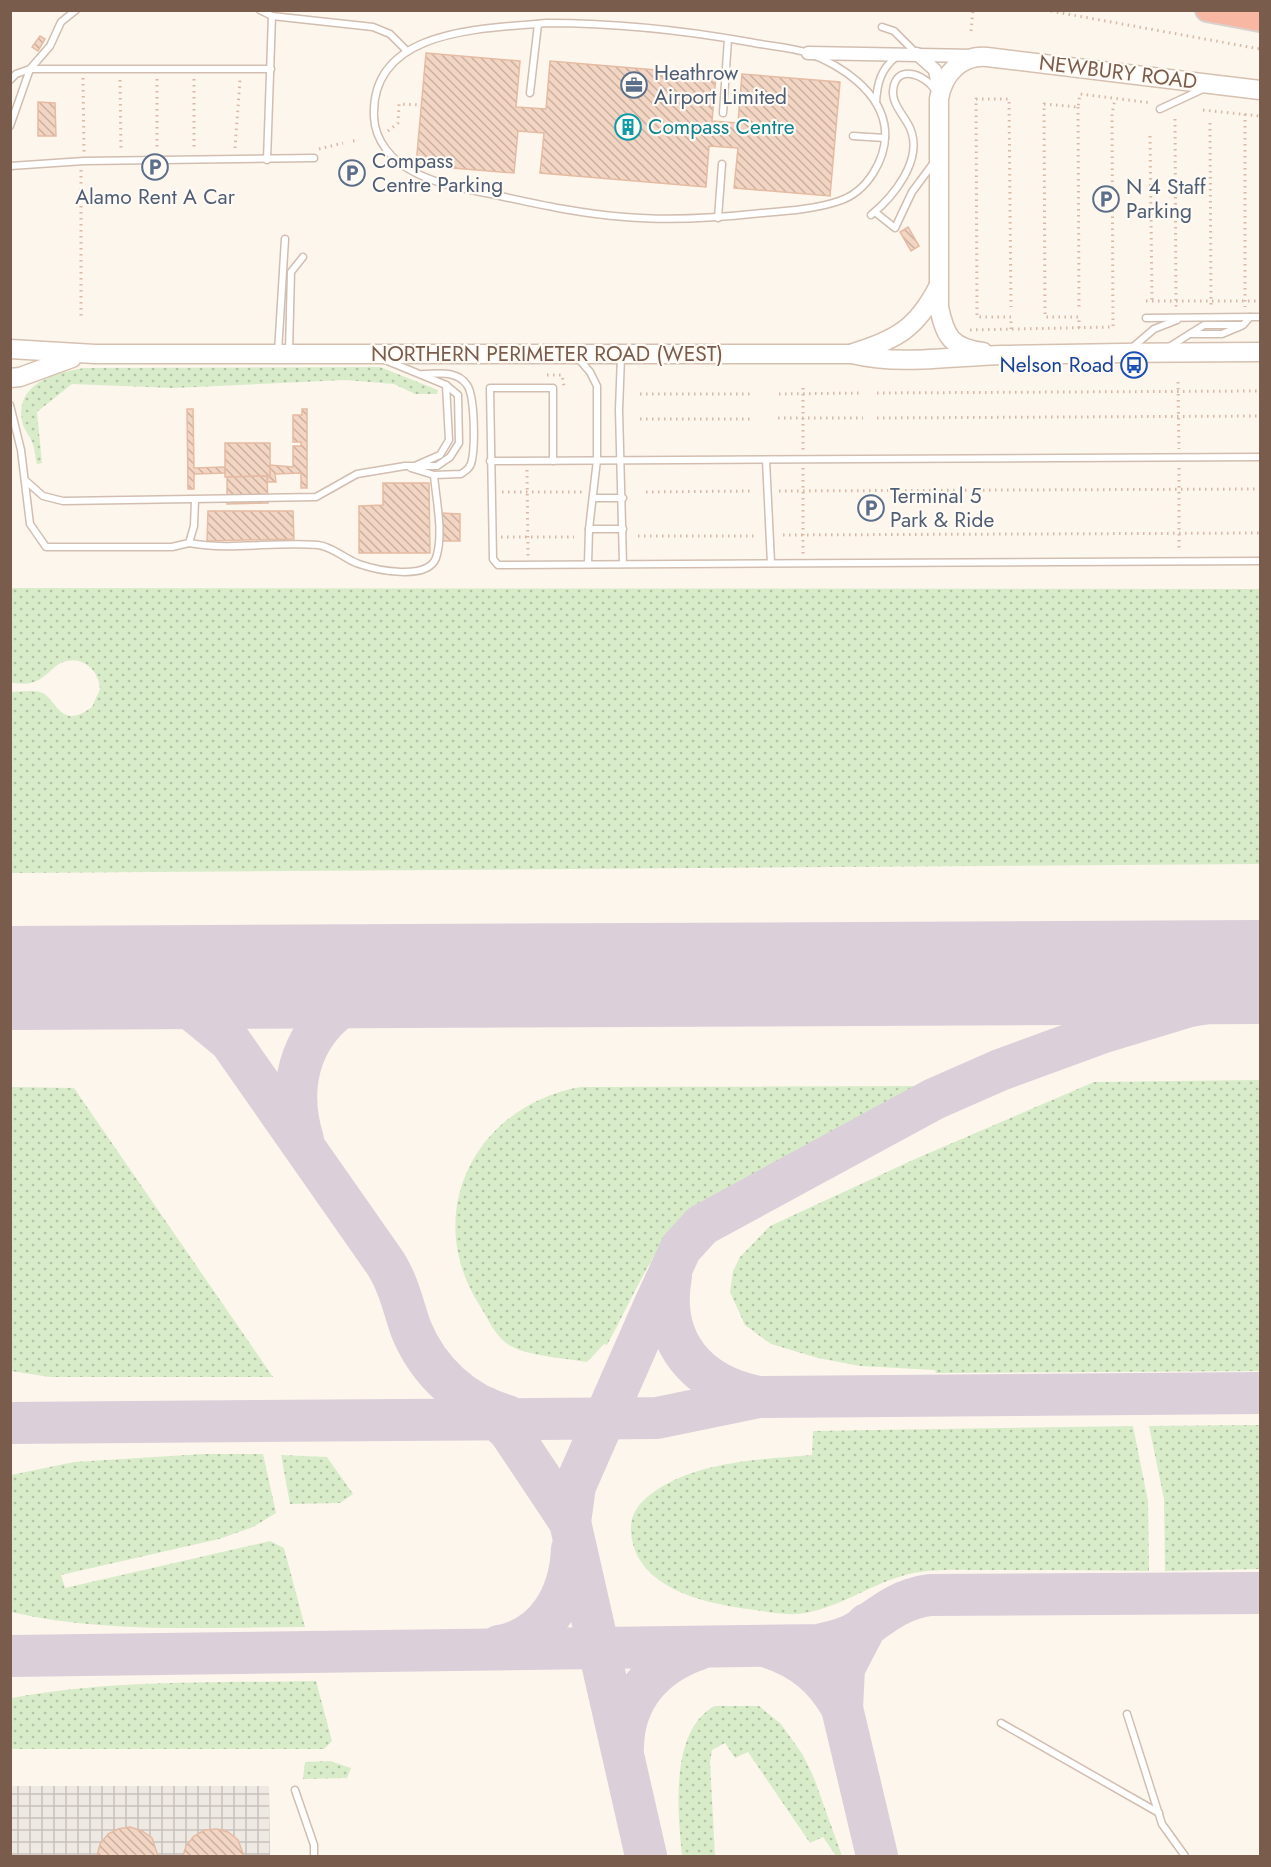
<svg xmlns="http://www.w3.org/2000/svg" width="1271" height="1867" viewBox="0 0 1271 1867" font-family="Jost,sans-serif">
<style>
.industrial{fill:url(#industrial-grid)}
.grass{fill:url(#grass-dots)}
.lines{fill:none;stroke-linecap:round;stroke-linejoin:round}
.taxiway{stroke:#dbcfda;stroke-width:42}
.runway{stroke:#dbcfda;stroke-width:104}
.building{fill:url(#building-back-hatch);stroke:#e6bba3;stroke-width:1.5}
.lane-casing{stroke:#d1beb0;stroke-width:9}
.street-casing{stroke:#d1beb0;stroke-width:15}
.secondary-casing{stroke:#d6c0b0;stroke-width:21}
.highway-casing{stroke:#dad1cd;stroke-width:26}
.path{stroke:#d9b8a5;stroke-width:3;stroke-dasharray:1.5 4.5;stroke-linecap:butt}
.lane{stroke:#fff;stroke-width:6}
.street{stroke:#fff;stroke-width:12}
.secondary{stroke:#fff;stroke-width:18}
.highway{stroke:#f7b7a3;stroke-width:22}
.labels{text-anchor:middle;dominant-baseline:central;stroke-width:4.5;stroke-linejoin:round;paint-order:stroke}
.street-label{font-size:21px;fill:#7a5c4d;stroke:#fffaf3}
.service-label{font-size:21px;fill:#4e5e75;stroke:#fffaf3;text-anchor:start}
.culture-label{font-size:21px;fill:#0d838f;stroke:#fffaf3;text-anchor:start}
.transit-label{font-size:21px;fill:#164399;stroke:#fffaf3;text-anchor:end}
</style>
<defs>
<pattern id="industrial-grid" width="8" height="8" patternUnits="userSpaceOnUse" patternTransform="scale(1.5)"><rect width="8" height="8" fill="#efe9e4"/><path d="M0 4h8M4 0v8" fill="none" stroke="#c7c0bb"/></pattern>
<pattern id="grass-dots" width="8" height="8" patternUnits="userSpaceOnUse" patternTransform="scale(1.5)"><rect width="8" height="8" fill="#d8ecc9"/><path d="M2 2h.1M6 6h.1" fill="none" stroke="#b4c2a5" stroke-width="1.8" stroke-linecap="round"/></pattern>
<pattern id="building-back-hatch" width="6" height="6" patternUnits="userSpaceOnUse" patternTransform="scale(1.5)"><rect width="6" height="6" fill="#f3d5c3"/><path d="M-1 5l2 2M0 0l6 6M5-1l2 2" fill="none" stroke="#cab0a1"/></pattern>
</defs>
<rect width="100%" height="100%" fill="#fdf6ec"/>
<path class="industrial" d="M10,1786H269L270,1856H11Z"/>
<g class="grass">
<path d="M380,367L438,390L437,394H415L394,384L345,380L174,388L72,384L37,412L42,463L37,464C35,457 35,449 32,442C30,436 25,431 23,425C12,385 53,373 84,368Z"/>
<path d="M11,588L1260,589V864L11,873V692C19,692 31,690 40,692C57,697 59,732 92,707L100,689C99,669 80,654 61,663C51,668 46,678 34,682C27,685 18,683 11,683Z"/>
<path d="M1260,1080V1371L936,1373L935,1370L860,1366L818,1358L771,1344L745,1325L730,1292L733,1271L740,1257L770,1226L915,1159L1094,1082Z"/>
<path d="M919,1086L699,1203C655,1239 634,1296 607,1345L604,1344L587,1362C566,1358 523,1356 506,1343C495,1335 487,1317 480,1306C420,1213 476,1105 581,1087Z"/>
<path d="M11,1087L74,1088L273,1377H50L11,1371Z"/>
<path d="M1260,1425V1569L1165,1571L1164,1499L1149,1426Z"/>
<path d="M1133,1426L1148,1501L1149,1571C1096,1570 1043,1570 990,1570C964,1570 934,1568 909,1574C871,1583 837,1610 798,1614C783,1615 763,1611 748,1609C702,1603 634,1587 631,1531C630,1509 645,1497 663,1486C706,1461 763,1459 812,1455L813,1431Z"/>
<path d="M203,1454H263L276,1513L253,1527L219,1539L61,1575L65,1588L270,1541L284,1548L305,1627C208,1627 106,1634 11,1612V1475L74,1462Z"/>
<path d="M281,1455L327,1457L353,1494L340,1503L290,1504Z"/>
<path d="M316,1681L332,1741L324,1749H11L12,1698C112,1679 215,1683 316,1681Z"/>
<path d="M715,1706H759L781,1724L803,1755L814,1778L842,1856H836L823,1837L810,1843L748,1752L735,1758L725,1743L712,1750L710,1762L715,1856H682C678,1813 669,1730 715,1706Z"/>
<path d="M330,1761L351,1768L347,1778L303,1779L305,1762Z"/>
</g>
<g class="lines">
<g class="taxiway">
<path d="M107,978L165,994L185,1004L230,1041L386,1264C399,1285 403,1306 411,1329C428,1371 464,1405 508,1416"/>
<path d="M303,1140C285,1081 303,1024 360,996C376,987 395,984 412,976"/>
<path d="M671,1276C659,1342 697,1385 759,1397"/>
<path d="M486,1408L510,1432L570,1522L646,1856"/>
<path d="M10,1423L657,1418L759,1397L1260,1393"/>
<path d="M570,1522L575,1486L655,1304L681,1248L702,1225L934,1099L1000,1070L1101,1033L1190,1006L1260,994"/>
<path d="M499,1646C547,1638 570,1595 572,1549"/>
<path d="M768,1647C802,1658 825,1677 842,1708L844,1668L867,1624"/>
<path d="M10,1656L818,1645C832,1642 847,1639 859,1631C883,1614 900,1599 930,1595L1260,1593"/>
<path d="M842,1708L877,1856"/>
<path d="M623,1746C624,1698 654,1664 699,1649"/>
</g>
<path class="runway" d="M10,978L1260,972"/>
</g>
<g class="building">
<path d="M40,36L45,39L38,51L32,47Z"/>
<path d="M426,53L520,61L516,107L546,109L550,61L716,75L712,121L738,123L742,74L840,82L830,196L734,188L738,148L709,146L706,187L540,173L544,133L518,131L514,173L416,165Z"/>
<path d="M38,102L55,103L56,136H38Z"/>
<path d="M908,227L919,246L911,251L900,232Z"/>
<path d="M187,409H193L194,468L225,467V473L194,474V489H188Z"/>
<path d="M302,409H307V488H301V473L275,474L276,482H267L270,465L293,467V446H301V442H293V415H302Z"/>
<path d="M225,443H270V476L225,477Z"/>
<path d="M267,476L268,503L227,504V477Z"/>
<path d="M383,483H429L430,553H359V506L383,505Z"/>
<path d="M208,511H293L294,539L207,541Z"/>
<path d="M441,513L460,514V541H441Z"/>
<path d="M130,1827L142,1831L152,1838L158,1856H97L100,1844L108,1834L118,1829Z"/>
<path d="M217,1829L228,1832L238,1840L244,1856H183L186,1846L194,1836L205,1830Z"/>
</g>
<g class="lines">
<g class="lane-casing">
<g id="lane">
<path d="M260,10L272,16L373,27L390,34L406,50"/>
<path d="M547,23C616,23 682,30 749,42C768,46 790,47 808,53C841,65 882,92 885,130C887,159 867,192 839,201C816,209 787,211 762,213C717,218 671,221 625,217C583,214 541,205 500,196C472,190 440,186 414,172C392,161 375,141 374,117C370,28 483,29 547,23Z"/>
<path d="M882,27L894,31L917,54"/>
<path d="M10,80L16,74L30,69H271"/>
<path d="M530,93L538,24"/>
<path d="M876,103C877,83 881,69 896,57"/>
<path d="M1160,109L1203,89"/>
<path d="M723,113L728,39"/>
<path d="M10,126L30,69L50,46L61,22L76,10"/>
<path d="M853,136L885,138"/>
<path d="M267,160L272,16"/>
<path d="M10,166L84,161L314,158"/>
<path d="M875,212L895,228L912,192L935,161"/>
<path d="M871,215C893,197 924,160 910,128C905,117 892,104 893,91C895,63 925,74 935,90"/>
<path d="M718,218L722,164"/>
<path d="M1146,318L1250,317"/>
<path d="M1190,334H1222L1241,326"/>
<path d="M1133,347L1154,329L1177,320"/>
<path d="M1169,347L1204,325H1243L1250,317H1260"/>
<path d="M289,351L291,272L303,257"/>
<path d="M278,352L285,239"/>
<path d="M621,356L619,410L623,564"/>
<path d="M578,358L590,372L597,386V460L589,529L588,564"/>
<path d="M10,405L21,450L30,524L46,547H172L189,543L194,526L195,500"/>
<path d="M766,460L771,563"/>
<path d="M490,461L1260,457"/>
<path d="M553,461V388H490L493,559L498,565L1260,561"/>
<path d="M417,465L440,455L449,440L446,385"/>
<path d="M411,468L434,475L461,474C467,470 471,467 472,460C475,445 475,396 467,385C457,370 438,374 423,374"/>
<path d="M25,480L43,496L63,501L316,497L357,474L405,466H437L450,457L459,443L458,395L446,385L385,360"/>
<path d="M593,498H623"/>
<path d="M589,529H623"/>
<path d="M189,543C232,551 275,541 318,545C334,547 344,559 359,564C376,570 427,581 436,558C444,534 436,500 434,475"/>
<path d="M1127,1714L1162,1824L1185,1856"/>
<path d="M1001,1723L1159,1813"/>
<path d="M295,1790L314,1845V1856"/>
</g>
</g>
<g class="street-casing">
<g id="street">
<path d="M808,53L974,56"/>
<path d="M917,54L935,70L939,92"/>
</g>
</g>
<g class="secondary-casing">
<g id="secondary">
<path d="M10,349L95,354H852C901,366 954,356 1003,355C1089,353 1175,352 1260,352"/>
<path d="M983,352C951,348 945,336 939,307V99C943,74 961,55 987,57L1260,90"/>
<path d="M853,353C896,340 917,328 938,287"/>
<path d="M10,378L20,377L72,358"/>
</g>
</g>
<g class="highway-casing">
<path id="highway" d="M1207,10L1260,20"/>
</g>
<g class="path">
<path d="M1045,10L1260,49"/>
<path d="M971,31L973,10"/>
<path d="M83,78L84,152"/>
<path d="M157,79V151"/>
<path d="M194,79V151"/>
<path d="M120,80L121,151"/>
<path d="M1078,107L1079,307"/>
<path d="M1203,110L1260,116"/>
<path d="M1245,114V307"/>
<path d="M1175,119L1176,307"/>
<path d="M1210,123L1211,307"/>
<path d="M388,131L398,123L399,104L421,105"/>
<path d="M1150,136L1152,301"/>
<path d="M353,141L359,140"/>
<path d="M235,148L240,80"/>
<path d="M319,149L343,143"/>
<path d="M81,170V319"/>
<path d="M1146,301H1260"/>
<path d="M1079,328V317H1045L1044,104L1078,107L1080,94L1152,103"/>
<path d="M1011,329V317H977L976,99H1009L1011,307"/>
<path d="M970,330L1113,327L1112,114L1115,99"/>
<path d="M547,375H562L564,386"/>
<path d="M1178,382L1179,449"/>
<path d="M803,388V450"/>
<path d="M877,393L1260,391"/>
<path d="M640,394H750"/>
<path d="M779,394L863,393"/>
<path d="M778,418H863"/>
<path d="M877,418L1260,416"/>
<path d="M640,419H750"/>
<path d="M803,468V555"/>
<path d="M1179,468V551"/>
<path d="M527,470L528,556"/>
<path d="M779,491L1260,489"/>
<path d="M502,492H585"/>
<path d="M646,492L751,491"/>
<path d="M783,535L1260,533"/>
<path d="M638,536H756"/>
<path d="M501,537H574"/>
</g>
<use href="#lane" class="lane"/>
<use href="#street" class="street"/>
<use href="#secondary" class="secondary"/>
<use href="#highway" class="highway"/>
</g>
<defs>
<g id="office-ring" transform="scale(1.35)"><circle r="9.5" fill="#fffaf3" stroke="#5c6f8a" stroke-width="1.5"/><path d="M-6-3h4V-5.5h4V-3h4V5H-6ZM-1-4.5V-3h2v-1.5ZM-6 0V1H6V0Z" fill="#5c6f8a"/></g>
<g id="building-ring" transform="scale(1.35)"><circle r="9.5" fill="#fffaf3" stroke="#0f9aa8" stroke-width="1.5"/><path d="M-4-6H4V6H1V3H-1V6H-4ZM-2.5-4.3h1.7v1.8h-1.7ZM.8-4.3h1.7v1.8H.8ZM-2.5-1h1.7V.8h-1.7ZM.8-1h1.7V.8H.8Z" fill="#0f9aa8"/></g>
<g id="parking-ring" transform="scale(1.35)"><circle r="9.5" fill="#fffaf3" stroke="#5c6f8a" stroke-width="1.5"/><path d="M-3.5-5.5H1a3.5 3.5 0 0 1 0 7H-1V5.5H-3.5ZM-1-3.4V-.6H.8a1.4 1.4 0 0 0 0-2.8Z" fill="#5c6f8a"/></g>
<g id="bus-ring" transform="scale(1.35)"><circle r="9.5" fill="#fffaf3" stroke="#1a4fb4" stroke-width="1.5"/><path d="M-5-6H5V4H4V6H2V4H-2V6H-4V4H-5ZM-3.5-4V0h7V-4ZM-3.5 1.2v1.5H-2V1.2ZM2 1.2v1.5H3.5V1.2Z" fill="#1a4fb4"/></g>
</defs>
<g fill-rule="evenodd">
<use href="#office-ring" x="634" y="85"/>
<use href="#building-ring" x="628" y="127"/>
<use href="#parking-ring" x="155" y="167"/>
<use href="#parking-ring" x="352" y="173"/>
<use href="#parking-ring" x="1106" y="199"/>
<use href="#bus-ring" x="1134" y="365"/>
<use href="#parking-ring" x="871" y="508"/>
</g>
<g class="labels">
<g class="street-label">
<text transform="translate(1118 72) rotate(7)">NEWBURY ROAD</text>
<text x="547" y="354">NORTHERN PERIMETER ROAD (WEST)</text>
</g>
<g class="service-label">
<text x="654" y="73">Heathrow<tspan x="654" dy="24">Airport Limited</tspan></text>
<text x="372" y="161">Compass<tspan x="372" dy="24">Centre Parking</tspan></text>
<text x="1126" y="187">N 4 Staff<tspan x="1126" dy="24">Parking</tspan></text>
<text x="155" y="197" text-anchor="middle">Alamo Rent A Car</text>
<text x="890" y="496">Terminal 5<tspan x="890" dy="24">Park &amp; Ride</tspan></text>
</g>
<g class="culture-label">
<text x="648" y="127">Compass Centre</text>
</g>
<g class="transit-label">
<text x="1114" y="365">Nelson Road</text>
</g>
</g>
<rect width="1271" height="1867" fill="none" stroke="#7a5c4d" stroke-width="24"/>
</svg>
